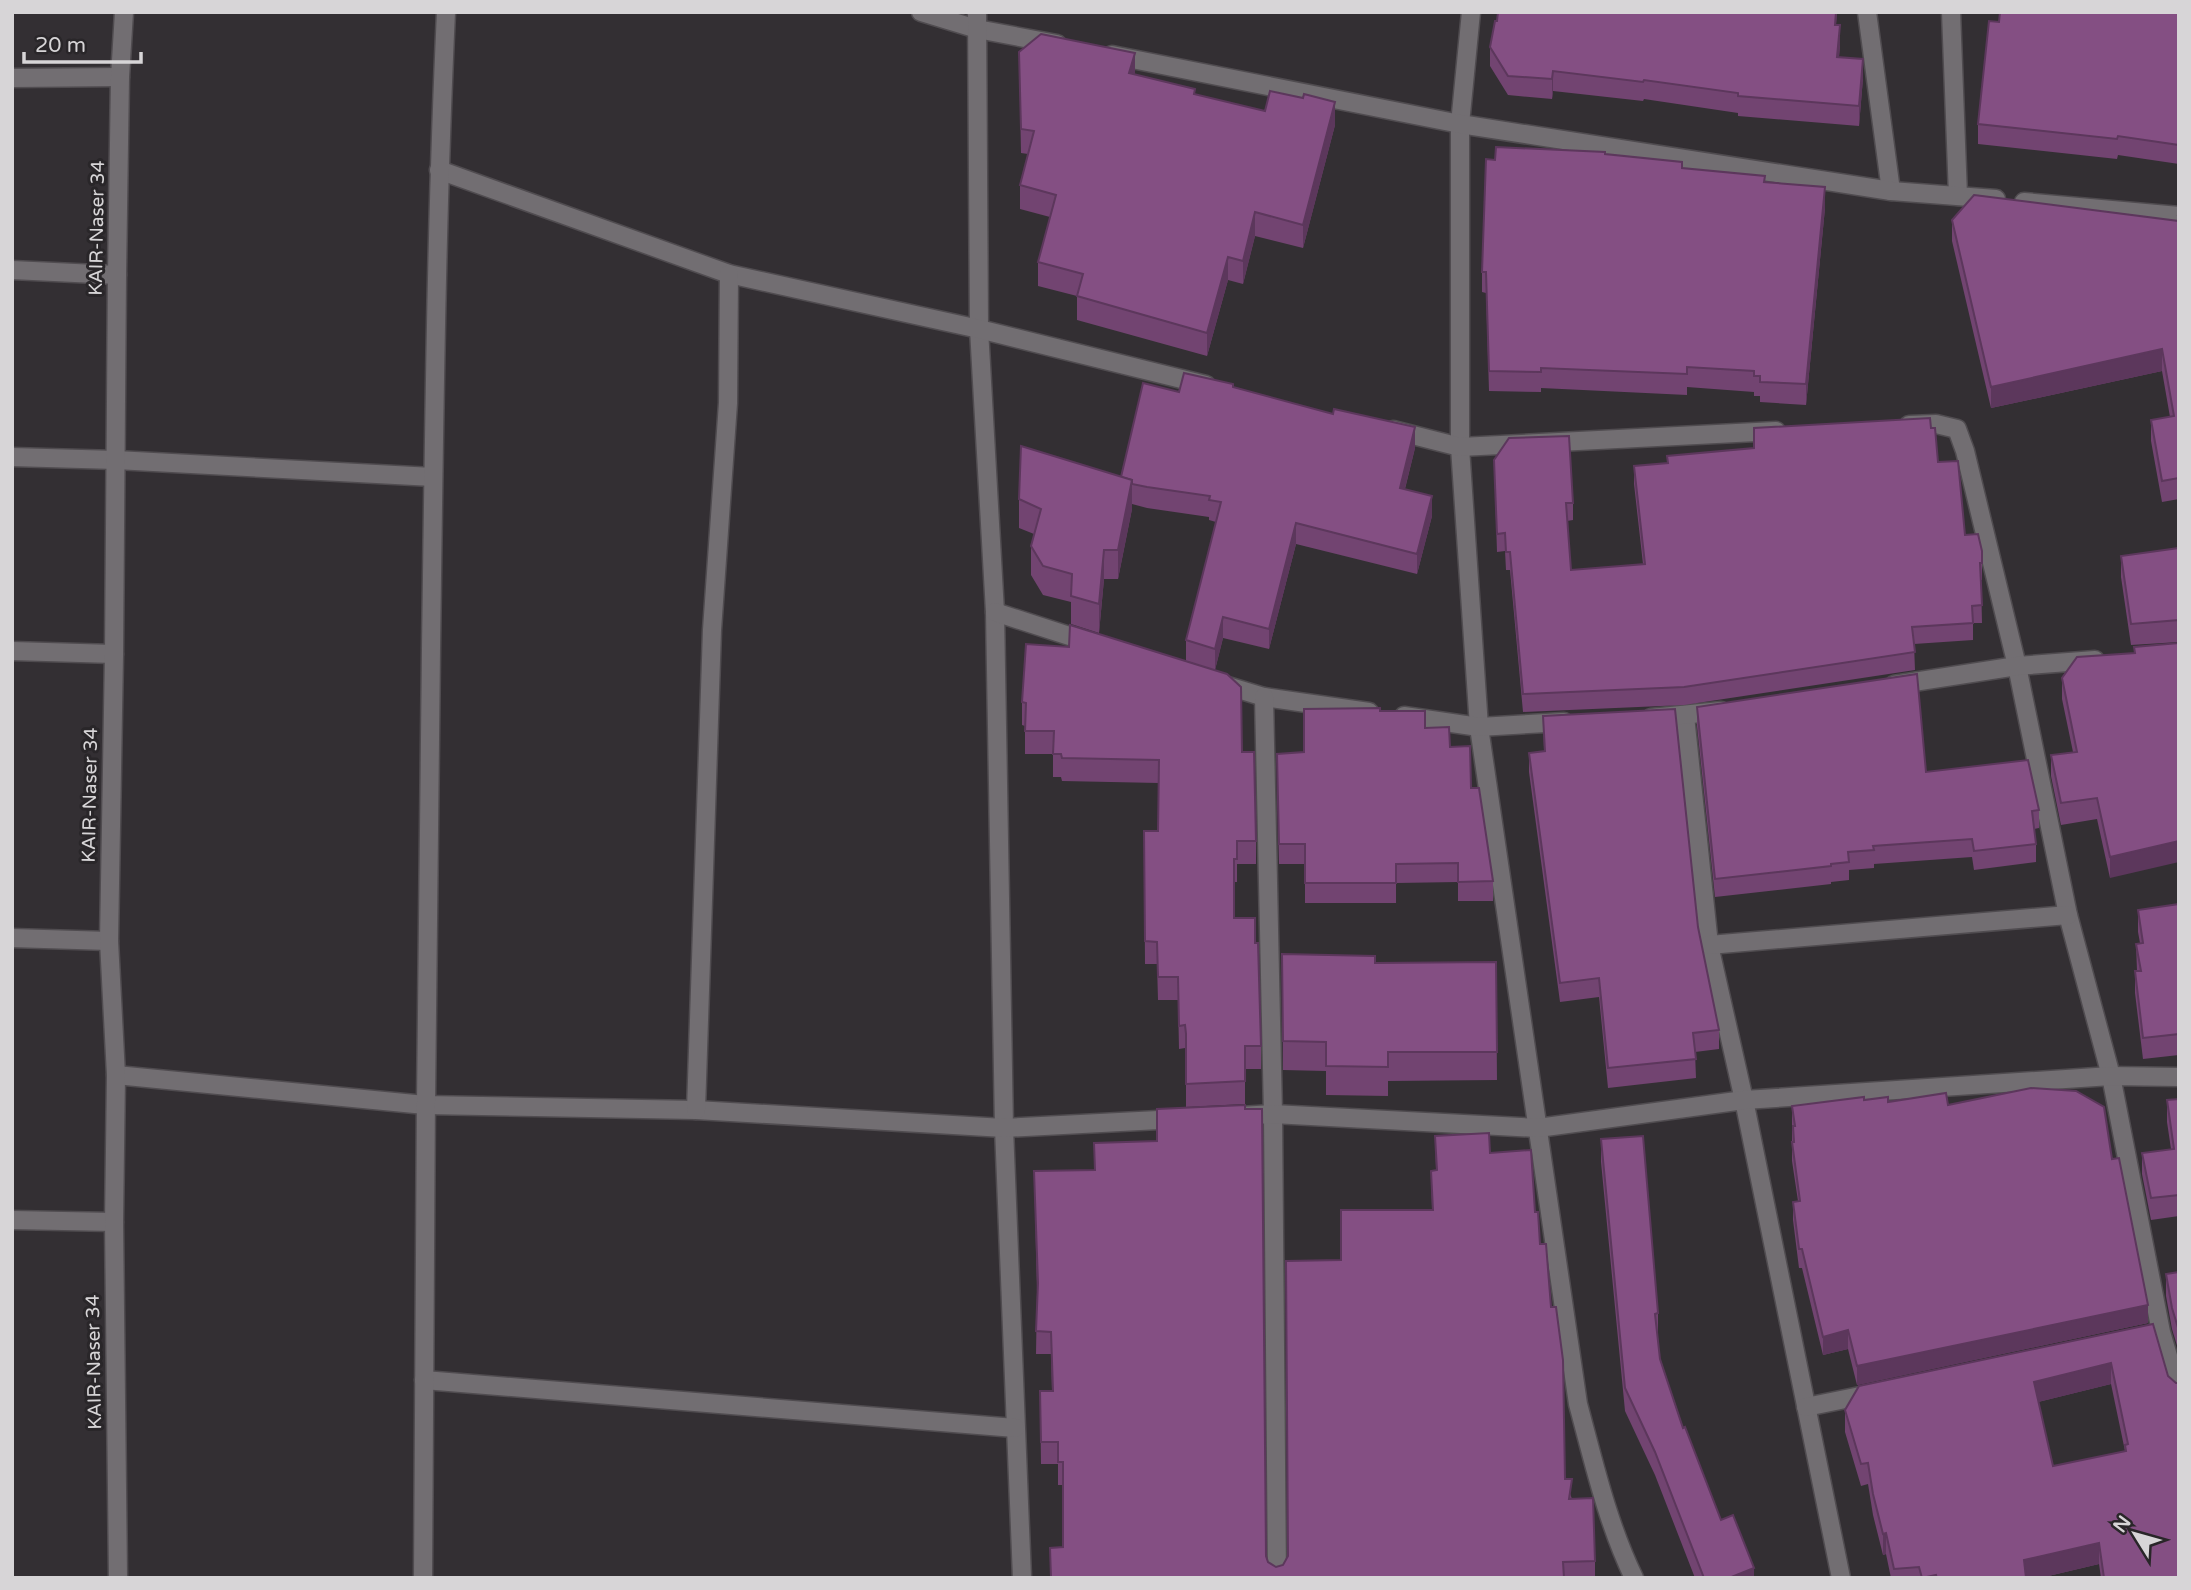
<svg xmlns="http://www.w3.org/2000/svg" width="2191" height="1590" viewBox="0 0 2191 1590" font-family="'Varela Round',sans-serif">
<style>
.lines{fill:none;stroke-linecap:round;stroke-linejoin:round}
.minor-casing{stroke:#504c50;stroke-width:21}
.minor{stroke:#726e72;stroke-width:18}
.wall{fill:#724471;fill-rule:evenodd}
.shaded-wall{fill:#5c375c}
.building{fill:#844f83;stroke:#5c375c;stroke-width:2;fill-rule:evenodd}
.labels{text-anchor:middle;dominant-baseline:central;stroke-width:6;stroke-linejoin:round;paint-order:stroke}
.street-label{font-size:19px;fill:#d7d5d7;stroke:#292629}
</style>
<rect width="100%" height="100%" fill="#332f33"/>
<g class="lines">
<g class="minor-casing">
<g id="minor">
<path d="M921,12L977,29L1057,44"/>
<path d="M977,12L979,329L995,612L1004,1128L1022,1578"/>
<path d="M1471,12L1460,124V447L1479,727L1578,1404C1594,1463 1607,1522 1634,1578"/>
<path d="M1867,12L1891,191"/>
<path d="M1951,12L1958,196"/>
<path d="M1112,55L1460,124L1891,191L1996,199"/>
<path d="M12,78L120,77"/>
<path d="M439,170L729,274L979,329L1206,385"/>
<path d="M2024,202L2179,216"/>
<path d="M12,270L117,275"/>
<path d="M1909,425L1936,424L1957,429L1965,451L2017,666L2068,915L2111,1076L2161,1332L2179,1394"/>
<path d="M1393,430L1460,447L1776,431"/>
<path d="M12,457L116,460L433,477"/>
<path d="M995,612L1091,643"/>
<path d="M12,651L114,654"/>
<path d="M1218,683L1264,697L1369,712"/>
<path d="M1894,685L2017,666L2095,660"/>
<path d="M1264,697L1273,1114L1277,1578"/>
<path d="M1404,716L1479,727L1564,722"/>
<path d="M1685,716L1709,945L1744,1100L1841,1578"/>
<path d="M1651,718L1721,711"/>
<path d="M12,938L109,941"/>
<path d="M1709,945L2068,915"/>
<path d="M116,1075L425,1105L696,1110L1004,1128L1178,1119"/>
<path d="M696,1110L712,630L728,403L729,274"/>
<path d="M1241,1116L1273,1114L1538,1128L1744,1100L2111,1076L2179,1077"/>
<path d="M12,1220L114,1222"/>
<path d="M424,1380L1015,1428"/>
<path d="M1806,1407L1875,1393"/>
<path d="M118,1578L114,1222L116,1075L109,941L114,654L117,275L120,77L124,12"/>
<path d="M423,1578C424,1268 427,959 431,649C434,437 436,225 446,12"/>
</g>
</g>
<use href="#minor" class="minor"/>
</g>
<g class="wall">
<path d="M1837,12L1836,25L1840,45L1839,57L1863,78L1859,126L1738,116V113L1644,99L1643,101L1553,91L1552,99L1508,95L1490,66V47L1497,21Z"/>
<path d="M2179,12V164L2118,155L2117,159L1978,144V124L1999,22Z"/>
<path d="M1019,52L1135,74L1195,94L1265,111L1335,125L1303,248L1255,236L1243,284L1228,280L1207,356L1077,320V296L1038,286V262L1050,217L1020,209V185L1028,154L1021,153Z"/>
<path d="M1605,154L1765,182L1825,208L1806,405L1760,402V396H1754V392L1687,387V395L1541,388V392L1489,391L1486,293L1482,292V272L1495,160Z"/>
<path d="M2178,216H2179V499L2162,502L2151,441V420L2170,417L2162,371L1991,408L1952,241V220L2178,221Z"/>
<path d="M1233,387L1415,448L1405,489L1432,516L1417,574L1296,544L1269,649L1223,638L1215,670L1186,661V640L1216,522L1209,520V517L1147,508L1132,504V509L1118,579H1104L1099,633L1071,624V602L1043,595L1031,575V546L1034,534L1019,528V499L1121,477L1179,392Z"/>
<path d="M1931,428L1938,462L1965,535L1982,563V580H1981L1982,623H1973V640L1914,644L1915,670L1684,705L1523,712L1510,570H1506L1505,551L1497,552L1494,460L1573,503V520L1567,521L1571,570L1643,564L1634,484V466L1667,463V456L1754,448Z"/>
<path d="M2179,548V642L2131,645L2121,577V556Z"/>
<path d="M2179,643L2110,878L2097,819L2061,825L2051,776V755L2073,752L2062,699V678L2134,653V647Z"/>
<path d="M1022,702L1242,752L1256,841V864H1237V882H1234V918L1255,943L1261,1046V1069H1245V1104L1186,1107V1057L1185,1048L1179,1049L1178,1000H1158L1157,964H1145L1144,831H1158L1159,783L1062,781L1061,777H1053V754H1025V726L1022,725Z"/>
<path d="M1697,707L1926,772L2039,810V828L2034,829L2036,844V862L1974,870L1972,857L1874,864V868L1849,870V880L1831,882V884L1715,897L1697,726Z"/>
<path d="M1380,711L1425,728L1450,747L1471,788L1493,881V901H1458V882L1396,883V903H1305V864H1279L1277,773L1304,752Z"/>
<path d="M1543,716L1698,927L1719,1030V1049L1695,1052L1696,1078L1608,1088L1599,997L1560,1002L1529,772V753L1544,751Z"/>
<path d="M2179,904V1055L2143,1059L2135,993V971H2137L2136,944L2140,943L2138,932V910Z"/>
<path d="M1282,954L1375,963L1496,962L1497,1080L1388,1081V1096L1326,1095V1071L1283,1070Z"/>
<path d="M2179,1099V1216L2151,1220L2142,1174V1153L2171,1149L2167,1122V1100Z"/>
<path d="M1864,1100L1948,1105L2112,1159L2148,1323L1857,1385L1848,1349L1823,1355L1802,1268H1799L1793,1220V1202L1798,1201L1792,1161V1106Z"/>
<path d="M1435,1136L1490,1153L1535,1212L1540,1244L1565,1479L1572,1499L1595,1561V1578H1050L1063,1547V1485H1058V1464H1041L1040,1391H1052L1051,1354H1036L1037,1292L1034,1171L1095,1170L1094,1143L1268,1562L1276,1567L1283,1565L1288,1556L1341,1260L1432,1210L1431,1171L1436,1170Z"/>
<path d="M1601,1139L1658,1313V1337L1660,1359L1683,1428L1721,1520L1754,1578H1695L1655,1475L1625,1411L1601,1162Z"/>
<path d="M2179,1272V1352L2172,1329L2166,1296V1274Z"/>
<path d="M2153,1324L2179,1578H2101L2099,1564L2040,1578H1891L1886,1554L1883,1555L1873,1515L1868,1484L1861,1486L1845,1432V1410ZM2111,1384L2125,1451L2053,1466L2038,1402Z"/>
</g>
<g class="shaded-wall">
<path d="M1840,25V45L1837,77V57Z"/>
<path d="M1135,53V77L1129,73Z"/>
<path d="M1863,59V78L1859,126V106Z"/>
<path d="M1553,71V91L1552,99V79Z"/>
<path d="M1335,102V125L1303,248V225Z"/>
<path d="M1825,187V208L1806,405V384Z"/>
<path d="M1255,212V236L1243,284V261Z"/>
<path d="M1228,257V280L1207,356V333Z"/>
<path d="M2162,349V371L1991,408V387Z"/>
<path d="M1415,427V448L1400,508V488Z"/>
<path d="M1132,480V509L1118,579V550Z"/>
<path d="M1432,496V516L1417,574V554Z"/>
<path d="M1296,523V544L1269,649V629Z"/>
<path d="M1104,550V579L1099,633V604Z"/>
<path d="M1223,617V638L1215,670V649Z"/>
<path d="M2179,841V862L2110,878V857Z"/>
<path d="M2148,1305V1323L1857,1385V1366Z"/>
<path d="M1848,1330V1349L1823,1355V1337Z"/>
<path d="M2111,1363V1384L2034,1403V1382Z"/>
<path d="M1886,1533V1554L1883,1555V1534Z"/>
<path d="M2099,1543V1564L2040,1578H2024V1560Z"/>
<path d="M1754,1568V1578H1729Z"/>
</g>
<g class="building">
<path d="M1498,12H1836L1835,25H1840L1837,57L1863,59L1859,106L1738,96V93L1644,80L1643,82L1553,71L1552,79L1508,76L1490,47L1495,21H1497Z"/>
<path d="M2000,12H2179V145L2118,136L2117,139L1978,124L1989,21L1999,22Z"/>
<path d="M1041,34L1135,53L1129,73L1195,89L1194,94L1265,111L1270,91L1303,98L1304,94L1335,102L1303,225L1255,212L1243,261L1228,257L1207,333L1077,296L1083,274L1038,262L1056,195L1020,185L1034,131L1021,129L1019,52Z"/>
<path d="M1496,147L1605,152V154L1682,162V168L1765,176L1764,182L1825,187L1806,384L1760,382V376H1754V371L1687,367V374L1541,368V372L1489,371L1486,272H1482L1486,159L1495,160Z"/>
<path d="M1974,195L2179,221L2178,216H2179V478L2162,481L2151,420L2174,416L2162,349L1991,387L1952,220Z"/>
<path d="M1184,373L1233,384V387L1333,414L1334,409L1415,427L1400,488L1432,496L1417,554L1296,523L1269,629L1223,617L1215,649L1186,640L1221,502L1209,500L1210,496L1147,487L1132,484V480L1121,477L1143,383L1179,392Z"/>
<path d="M1930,418L1931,428H1935L1938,462L1958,461L1965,535L1978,534L1982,551V563H1980L1982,605L1972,606L1973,623L1912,627L1915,652L1684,687L1523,694L1510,552H1506L1505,533L1497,534L1494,460L1509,438L1569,436L1573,503H1566L1571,570L1645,564L1634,466L1668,463L1667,456L1754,448V428Z"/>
<path d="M1021,446L1132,480L1118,550H1104L1099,604L1071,596L1072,574L1043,566L1031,546L1041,509L1019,499Z"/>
<path d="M2179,548V620L2131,624L2121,556Z"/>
<path d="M1070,625L1227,674L1241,687L1242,752H1254L1256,841H1237V859H1234V918H1255V943H1258L1261,1046H1245V1081L1186,1084V1034L1185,1025L1179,1026L1178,977H1158L1157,942L1145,941L1144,831H1158L1159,760L1062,758L1061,754H1053L1054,731H1025L1026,703L1022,702L1026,644L1069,647Z"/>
<path d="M2179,643V841L2110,857L2097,798L2061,803L2051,755L2077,752L2062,678L2077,657L2135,653L2134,647Z"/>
<path d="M1917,674L1926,772L2028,760L2039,810L2032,811L2036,844L1974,851L1972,839L1873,846L1874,850L1848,852L1849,862L1831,864V866L1715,879L1697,707Z"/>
<path d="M1380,708V711H1425V728L1449,727L1450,747L1470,746L1471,788H1479L1493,881L1458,882V863L1396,864V883H1305V844H1279L1277,754L1304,752V709Z"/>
<path d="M1675,709L1698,927L1719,1030L1693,1033L1696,1059L1608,1068L1599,978L1560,983L1529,753L1545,751L1543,716Z"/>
<path d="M2179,904V1034L2143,1038L2135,971H2141L2136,944L2143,943L2138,910Z"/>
<path d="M1282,954L1375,956V963L1496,962L1497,1052H1388V1067L1326,1066V1042L1283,1041Z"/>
<path d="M2031,1088L2076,1091L2104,1107L2112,1159L2119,1158L2148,1305L1857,1366L1848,1330L1823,1337L1802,1249H1799L1793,1202L1800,1201L1792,1142H1794L1793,1126H1795L1792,1106L1864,1097V1100L1888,1097V1102L1946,1093L1948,1105Z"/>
<path d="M2179,1099V1195L2151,1198L2142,1153L2174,1149L2167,1100Z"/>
<path d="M1245,1105V1109H1262L1266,1556L1268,1562L1276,1567L1283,1565L1288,1556L1286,1261L1341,1260V1210H1433L1431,1171L1437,1170L1435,1136L1489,1133L1490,1153L1531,1150L1535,1212H1538L1540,1244H1546L1551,1307H1556L1563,1360L1565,1479H1572L1569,1499L1593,1498L1595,1561L1563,1562L1564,1578H1051L1050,1548L1063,1547V1462H1058V1442H1041L1040,1391H1053L1051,1332L1036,1331L1038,1283L1034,1171L1095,1170L1094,1143L1157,1141V1109Z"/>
<path d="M1643,1136L1658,1313L1655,1314L1660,1359L1683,1428L1685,1427L1721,1520L1733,1515L1754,1568L1729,1578H1704L1655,1452L1625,1388L1601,1139Z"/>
<path d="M2179,1272V1331L2172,1308L2166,1274Z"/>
<path d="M2153,1324L2168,1376L2176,1383H2179V1578H2104L2099,1543L2024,1560L2026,1578H1937L1936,1575L1922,1578L1919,1567L1894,1569L1886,1533L1883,1534L1873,1494L1868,1463L1861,1464L1845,1410L1859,1386ZM2111,1363L2128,1444L2125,1445L2126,1451L2053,1466L2034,1382Z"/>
</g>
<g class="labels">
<g class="street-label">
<text transform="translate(97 228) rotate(-89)">KAIR-Naser 34</text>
<text transform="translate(90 795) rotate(-89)">KAIR-Naser 34</text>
<text transform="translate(94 1362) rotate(-91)">KAIR-Naser 34</text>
</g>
</g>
<rect width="2191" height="1590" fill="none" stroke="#d7d5d7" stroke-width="28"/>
<g transform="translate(2135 1534) rotate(307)" stroke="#292629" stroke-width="5" paint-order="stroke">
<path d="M0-5L12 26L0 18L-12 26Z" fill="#d7d5d7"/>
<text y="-10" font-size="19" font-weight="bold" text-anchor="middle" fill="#d7d5d7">N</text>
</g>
<path d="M24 52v10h117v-10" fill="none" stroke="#d7d5d7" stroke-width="3.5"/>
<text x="35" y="52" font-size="21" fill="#d7d5d7" stroke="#292629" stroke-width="5" paint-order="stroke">20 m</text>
</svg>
